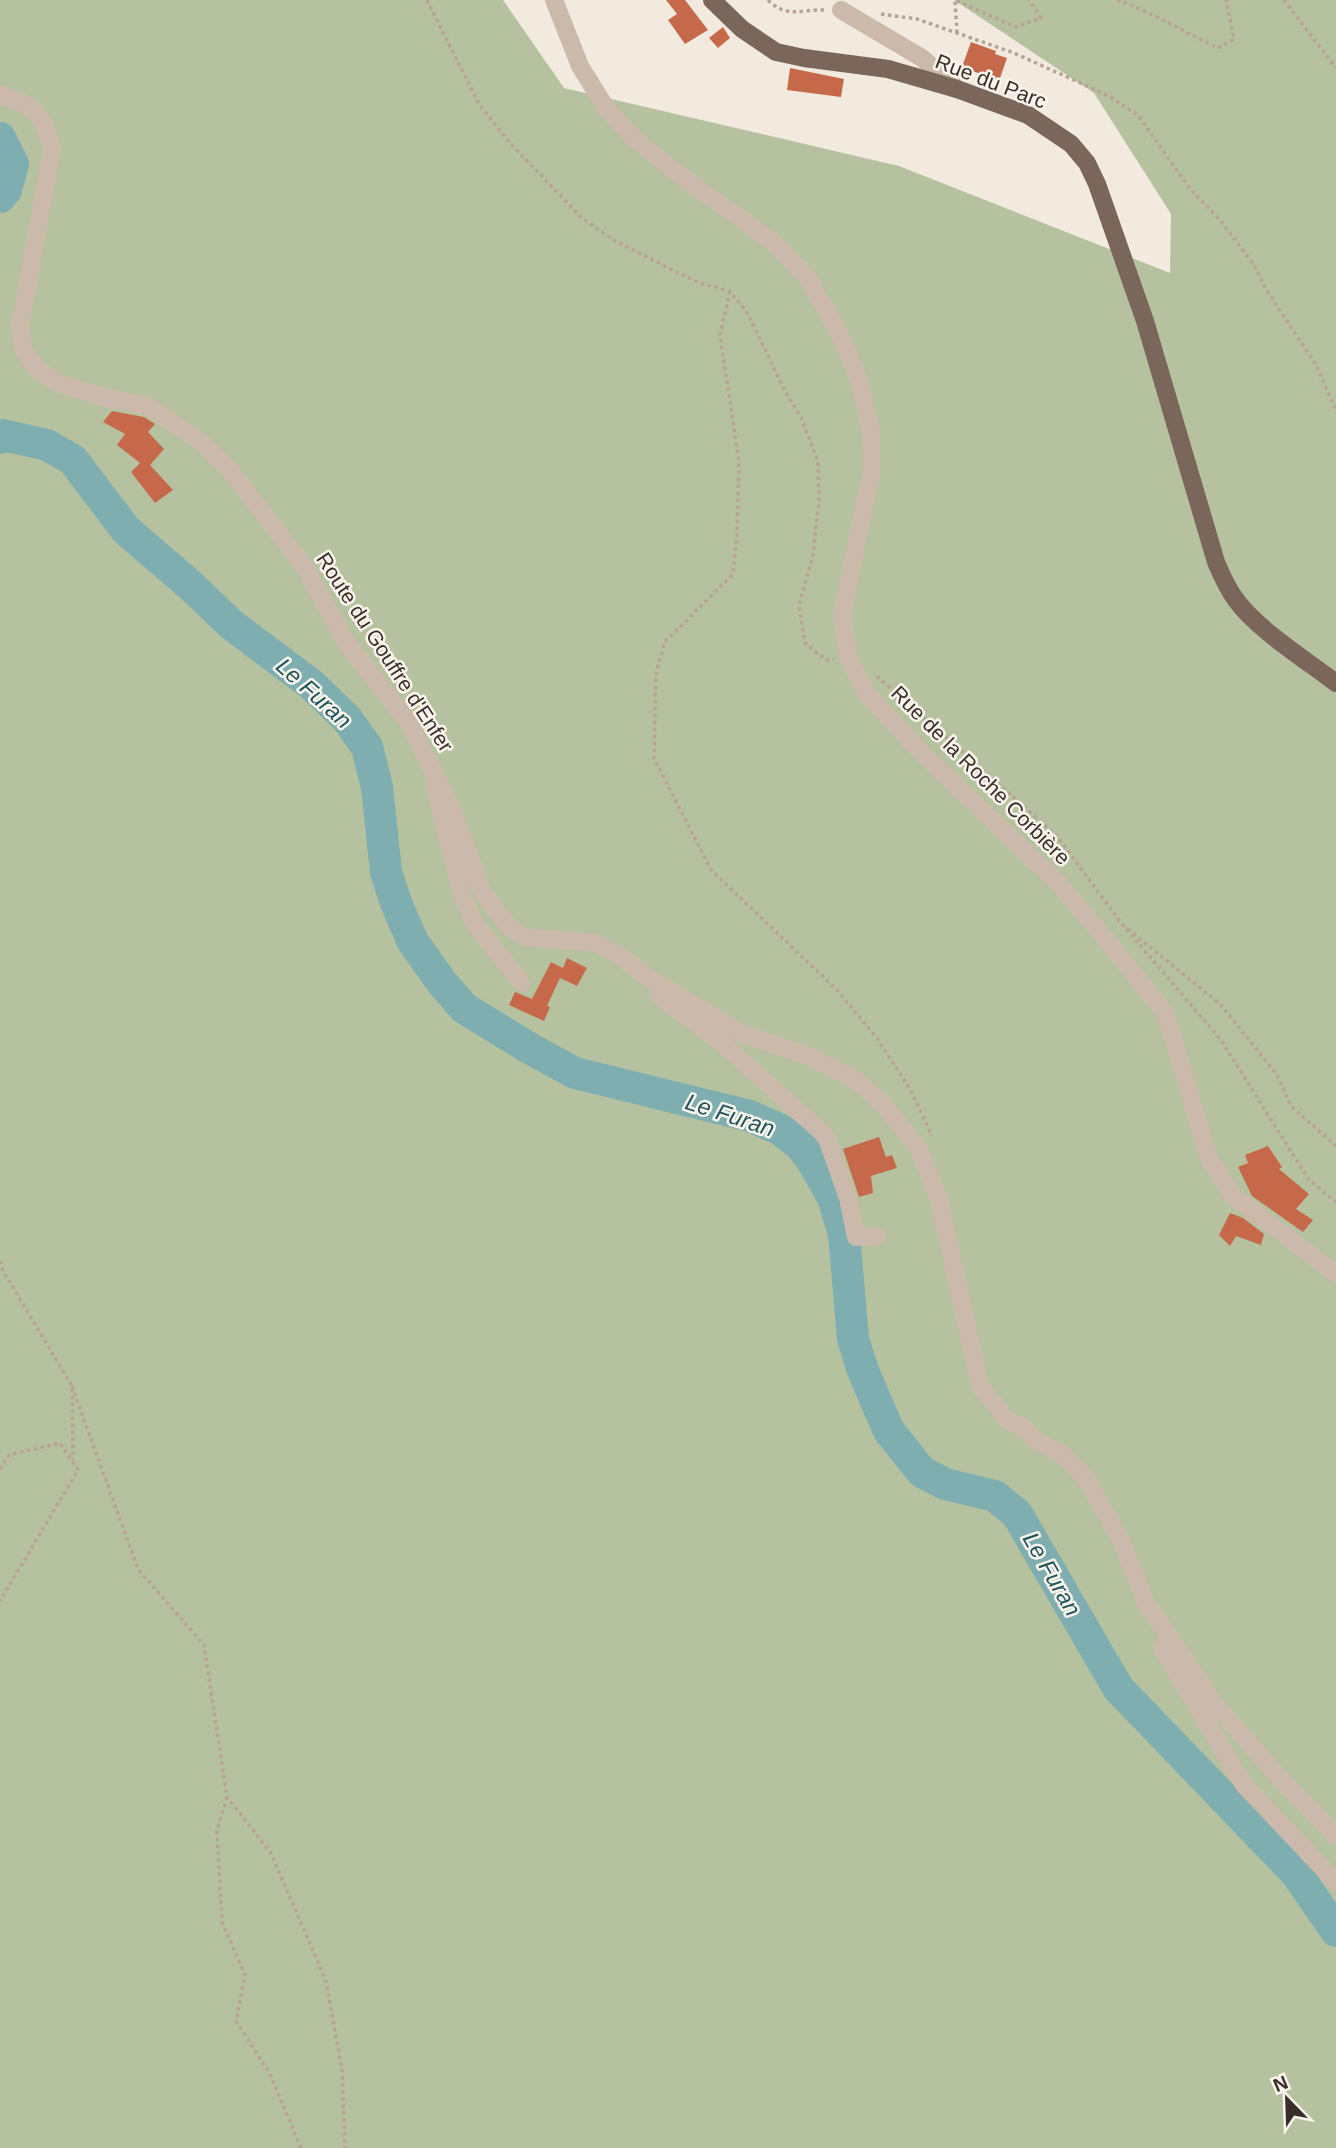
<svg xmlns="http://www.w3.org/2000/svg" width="1336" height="2148" viewBox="0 0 1336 2148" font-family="Helvetica,sans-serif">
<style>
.green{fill:#b6c29f}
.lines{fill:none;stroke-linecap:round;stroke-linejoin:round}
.river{stroke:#7eaeb0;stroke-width:32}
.building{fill:#c6694b}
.path{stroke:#b7a495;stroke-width:3.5;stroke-dasharray:3.5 3.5;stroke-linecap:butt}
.minor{stroke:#cbbaab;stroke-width:18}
.major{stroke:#7b665b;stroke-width:18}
.labels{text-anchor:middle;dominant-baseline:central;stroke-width:5;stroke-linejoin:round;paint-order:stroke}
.street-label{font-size:21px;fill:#392f2a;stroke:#faf4ec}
.water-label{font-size:23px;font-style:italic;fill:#1f565b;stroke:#faf4ec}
</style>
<rect width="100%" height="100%" fill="#f3eadf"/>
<path class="green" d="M0,0H503L564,88L899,166L1170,273L1171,214L1094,93L954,0H1336V2148H0Z"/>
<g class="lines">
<g class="river">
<path d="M0,138L13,164L6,190L0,197"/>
<path d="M0,438L3,435L47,445L73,460L126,530L190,585L232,625L312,685L347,719L367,747L377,787L386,872L396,903L413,942L443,984L464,1008L529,1048L575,1073L750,1116L781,1130L799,1144L811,1159L833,1198L844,1234L853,1339L863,1371L889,1431L922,1472L945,1484L995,1496L1017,1514L1118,1688L1296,1873L1336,1931"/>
</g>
</g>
<g class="building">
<path d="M666,0H685L708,30L685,44L668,20L677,14Z"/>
<path d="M723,27L730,38L718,48L709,38Z"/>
<path d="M971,42L996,51L995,54L1007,58L999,81L962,67Z"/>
<path d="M790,68L844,79L841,97L787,90Z"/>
<path d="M112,411L144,417L155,424L148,432L164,449L150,465L173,490L155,503L131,472L140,463L117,445L125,434L103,422Z"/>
<path d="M567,958L587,968L577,986L560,978L547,1006L550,1007L544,1021L509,1005L515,992L532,999L551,962L563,968Z"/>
<path d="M879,1137L886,1157L892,1155L897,1168L871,1176L873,1193L859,1197L843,1149Z"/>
<path d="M1268,1146L1282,1167L1279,1169L1309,1194L1296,1209L1313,1220L1303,1232L1252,1196L1238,1167L1248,1163L1245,1155Z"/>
<path d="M1230,1213L1243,1218L1264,1234L1261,1245L1236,1236L1230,1246L1219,1235Z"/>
</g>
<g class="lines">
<g class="path">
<path d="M427,0L479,104L509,142L582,218L615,241L697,282L730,291L748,314L785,391L801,417L818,462L819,500L813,555L799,605L805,643L826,660L834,659"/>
<path d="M768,0C787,19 801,9 825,10"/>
<path d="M1117,0C1152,12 1184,32 1218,48L1234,39L1226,0"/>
<path d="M1284,0L1336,68"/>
<path d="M881,14L917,19L1014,53L1107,95L1138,115L1187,185L1220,220L1254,265L1265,288L1315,363L1336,410"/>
<path d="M957,33L955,0L1016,27L1041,18L1029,0"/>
<path d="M730,291L720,335L739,462L737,533L733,574L665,642L656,672L654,758L711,870L837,990L876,1037L910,1089L932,1136"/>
<path d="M877,676L1057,836L1121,923L1221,1040L1309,1180L1336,1202"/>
<path d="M1128,929L1221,1005L1277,1075L1291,1106L1336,1146"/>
<path d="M0,1261L2,1269L72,1386L73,1460"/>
<path d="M72,1386L138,1569L204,1645L227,1797L271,1853L326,1981L342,2070L345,2148"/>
<path d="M0,1469L9,1455L60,1443L78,1470L0,1601"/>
<path d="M227,1797L217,1831L222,1922L245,1975L236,2021L270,2074L301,2148"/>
</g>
<g class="minor">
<path d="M554,0L580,66L606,108L636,140L681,176L772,241L808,278L841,337L859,380L870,426L872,469L842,614L848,657L867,694L923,754L1057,882L1100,932L1166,1014L1208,1156L1233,1196L1336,1274"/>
<path d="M841,10L922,58L957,89"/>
<path d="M0,95C34,104 44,115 52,149L20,326L23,349L37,369L58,383L106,398L148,406L200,441L230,470L304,566L346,642L408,722L451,807L483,893L510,928L525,937L595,943L617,954L649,978L741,1033L808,1056L856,1080L884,1105L918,1148L939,1199L980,1386L1008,1421L1023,1427L1035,1440L1062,1454L1084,1476L1120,1538L1146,1603L1217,1707L1278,1776L1336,1836"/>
<path d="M434,785L463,898L475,924L522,983"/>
<path d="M658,992L662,998L721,1042L826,1136L848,1198L856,1237L877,1236"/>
<path d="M1162,1648L1244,1785L1336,1882"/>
</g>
<path class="major" d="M712,0L742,29L776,52L804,58L888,69L957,89L1028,115L1071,144L1087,163L1097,184L1145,321L1216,562C1222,576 1227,588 1236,600C1258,630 1306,660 1336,683"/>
</g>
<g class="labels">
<g class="street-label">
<text transform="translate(991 81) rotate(21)">Rue du Parc</text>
<text transform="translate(385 652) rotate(57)">Route du Gouffre d'Enfer</text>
<text transform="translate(981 775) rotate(45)">Rue de la Roche Corbière</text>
</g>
<g class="water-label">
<text transform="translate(314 693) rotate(42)">Le Furan</text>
<text transform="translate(730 1115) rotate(18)">Le Furan</text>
<text transform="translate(1052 1574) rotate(60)">Le Furan</text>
</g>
</g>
<g transform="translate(1287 2099) rotate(337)" stroke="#faf4ec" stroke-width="5" paint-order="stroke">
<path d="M0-5L12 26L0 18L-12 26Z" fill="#392f2a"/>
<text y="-10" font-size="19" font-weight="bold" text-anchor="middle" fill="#392f2a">N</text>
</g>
</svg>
